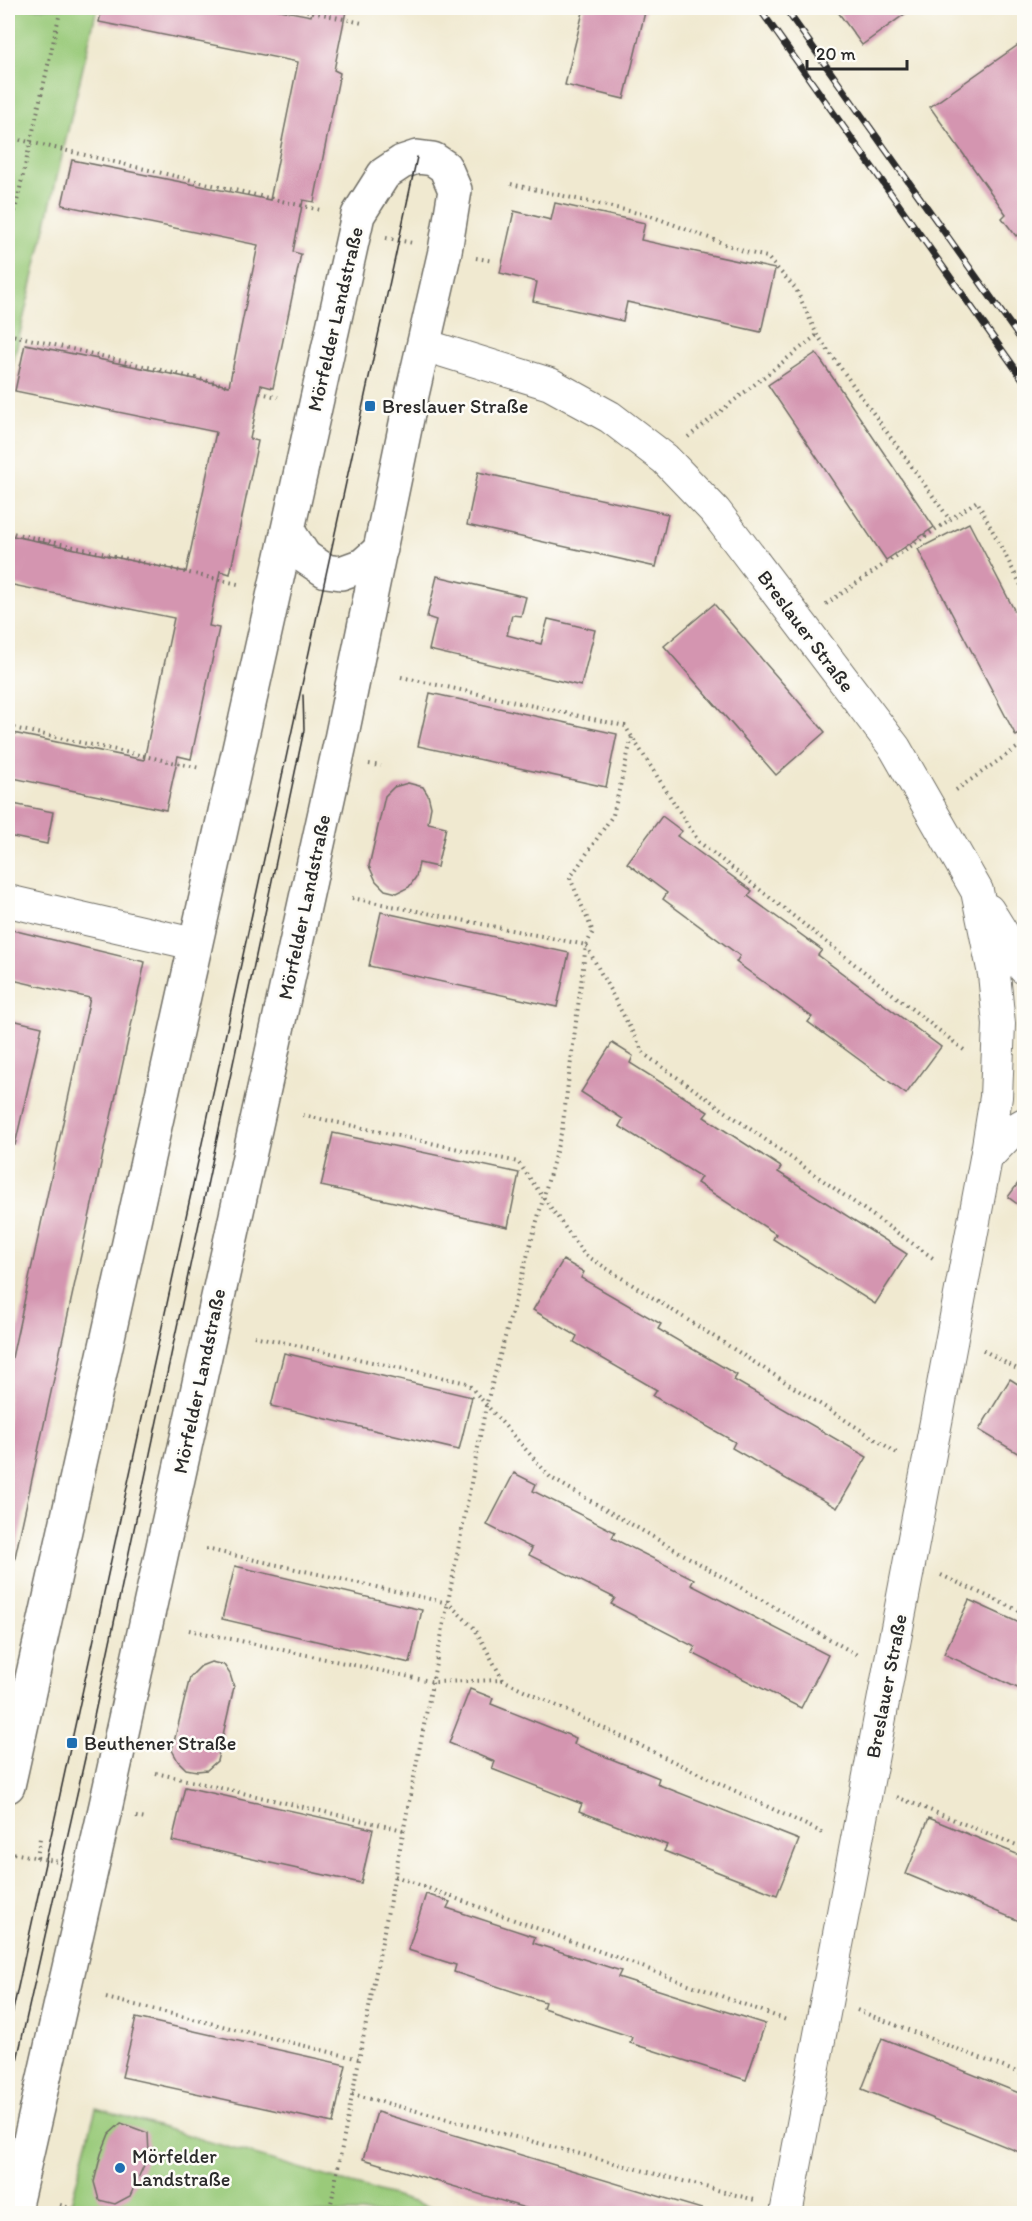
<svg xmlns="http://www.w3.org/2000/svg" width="1032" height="2221" viewBox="0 0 1032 2221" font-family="Itim,sans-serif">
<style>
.green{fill:#9aca7a;stroke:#627a52;stroke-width:1.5}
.building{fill:#d495b0}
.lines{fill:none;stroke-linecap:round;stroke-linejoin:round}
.street-casing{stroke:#706e65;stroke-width:34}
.secondary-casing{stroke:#706e65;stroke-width:36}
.path{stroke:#706e65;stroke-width:4;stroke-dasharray:1.5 4.5;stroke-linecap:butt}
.street{stroke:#fff;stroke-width:32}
.secondary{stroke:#fff;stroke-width:33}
.tram{stroke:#2b2b2b;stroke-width:1.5}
.rail-casing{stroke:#2b2b2b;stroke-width:7}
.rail{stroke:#fdfcf7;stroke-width:4.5;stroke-dasharray:14;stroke-linecap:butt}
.poi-dot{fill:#1f6fb2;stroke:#fdfcf7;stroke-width:2}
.labels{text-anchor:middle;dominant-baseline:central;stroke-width:5;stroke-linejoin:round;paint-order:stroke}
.street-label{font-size:20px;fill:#2b2b2b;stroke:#fdfcf7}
.poi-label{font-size:20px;fill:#2b2b2b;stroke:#fdfcf7;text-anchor:start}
</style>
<rect width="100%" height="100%" fill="#fdfcf7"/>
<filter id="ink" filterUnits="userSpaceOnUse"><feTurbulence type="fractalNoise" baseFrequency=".0167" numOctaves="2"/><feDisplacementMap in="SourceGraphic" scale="12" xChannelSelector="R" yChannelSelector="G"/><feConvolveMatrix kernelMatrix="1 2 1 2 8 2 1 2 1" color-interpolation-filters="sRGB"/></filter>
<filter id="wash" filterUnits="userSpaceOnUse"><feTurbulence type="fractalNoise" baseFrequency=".008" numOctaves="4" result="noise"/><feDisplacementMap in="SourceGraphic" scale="24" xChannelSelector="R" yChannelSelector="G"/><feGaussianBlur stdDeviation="1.35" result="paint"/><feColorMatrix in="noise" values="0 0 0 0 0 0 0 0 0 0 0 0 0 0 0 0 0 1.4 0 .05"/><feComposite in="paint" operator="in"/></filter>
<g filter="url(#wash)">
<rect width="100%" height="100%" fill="#f0e9d0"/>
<g class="green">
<path d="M15,8H97L8,384V41Z"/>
<path d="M96,2108L450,2213L68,2214Z"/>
</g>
<g id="blocks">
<g class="building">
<path d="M102,8H270L311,16L313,8H356L355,12L346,11L334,70L340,73L314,202L303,200L293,252L301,254L273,388L261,385L250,439L258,441L230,574L220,571L209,626L219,628L191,759L178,756L166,810L8,777V732L144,760L174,618L8,584V535L186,572L216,432L15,391L25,344L229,386L258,245L62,205L72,160L270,200L298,62L99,22Z"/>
<path d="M584,8H646L624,99L565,85Z"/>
<path d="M835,8H902L906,13L862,45Z"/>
<path d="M1021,43L1024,47V231L1016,236L1002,218L1006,214L930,107Z"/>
<path d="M555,203L645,223L641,240L775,269L761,332L627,302L623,321L533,301L537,282L500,273L514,211L551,220Z"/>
<path d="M816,353L934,527L886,560L768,385Z"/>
<path d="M478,472L668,514L656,567L467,525Z"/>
<path d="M969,523L1024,629V732L1016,736L918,549Z"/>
<path d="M437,576L526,597L521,616L512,615L507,635L541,644L548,619L595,630L581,686L429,650L436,620L427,617Z"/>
<path d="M714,604L825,732L776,775L664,646Z"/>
<path d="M430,693L617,734L606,787L418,746Z"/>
<path d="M408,783L423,787L428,795L431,807L428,823L446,827L437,867L419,863L416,877L409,887L397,893L385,890L376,881L369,866L385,796L394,787Z"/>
<path d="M8,803L53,812L47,844L8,836Z"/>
<path d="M662,816L682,831L677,836L752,891L748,896L822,950L818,955L941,1047L906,1094L808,1022L812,1017L736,962L740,956L663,899L667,893L627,863Z"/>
<path d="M381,912L569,953L557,1007L369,966Z"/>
<path d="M8,929L145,962L8,1589V1376L90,998L8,979Z"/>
<path d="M8,1019L42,1027L15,1145L8,1143Z"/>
<path d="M612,1043L633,1056L630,1063L708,1112L704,1117L781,1167L778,1172L907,1254L875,1304L773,1239L776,1234L697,1183L701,1177L619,1126L623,1119L581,1092Z"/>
<path d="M333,1133L519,1173L508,1227L321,1186Z"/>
<path d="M1024,1175V1209L1008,1197Z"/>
<path d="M563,1260L584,1272L581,1278L661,1324L658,1329L737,1375L734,1380L867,1457L837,1508L732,1448L735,1442L653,1396L657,1390L574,1342L577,1336L533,1310Z"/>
<path d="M284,1353L472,1397L459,1450L271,1406Z"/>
<path d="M1010,1379L1024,1388V1457L979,1430Z"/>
<path d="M514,1473L536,1484L533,1491L615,1532L612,1538L694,1579L691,1585L828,1655L801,1708L692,1653L695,1647L611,1604L615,1598L529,1555L532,1548L487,1525Z"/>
<path d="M235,1566L422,1610L410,1663L222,1619Z"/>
<path d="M969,1600L1024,1625V1691L944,1654Z"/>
<path d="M211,1662L224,1665L230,1674L234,1687L217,1761L207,1770L197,1771L186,1769L178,1761L172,1750L190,1677L201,1666Z"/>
<path d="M470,1689L493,1698L491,1704L576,1738L574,1744L659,1778L657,1784L799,1840L777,1895L664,1851L667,1845L579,1811L582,1804L492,1769L495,1762L449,1743Z"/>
<path d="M185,1787L373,1829L361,1883L172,1841Z"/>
<path d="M929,1818L1024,1857V1923L906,1874Z"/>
<path d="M426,1894L450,1902L447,1908L535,1937L533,1943L621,1971L618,1977L765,2024L746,2080L630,2043L632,2037L543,2008L545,2002L454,1972L456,1965L408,1950Z"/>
<path d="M136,2018L346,2065L333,2123L122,2077Z"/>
<path d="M882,2038L1024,2095V2154L862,2089Z"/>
<path d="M377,2112L715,2213V2214H545L363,2159Z"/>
<path d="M121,2123L148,2133L149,2154L130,2196L115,2204L99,2200L94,2182L101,2154L109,2134Z"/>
</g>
</g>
</g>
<g filter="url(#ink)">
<use href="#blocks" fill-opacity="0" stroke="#706e65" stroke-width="1.5"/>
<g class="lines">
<g class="street-casing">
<g id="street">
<path d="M424,345L550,384L610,417L665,459L715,511L895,748L977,891L994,974L999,1024L996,1097L986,1158L786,2214"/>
<path d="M8,901L194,944"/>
<path d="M988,910L1024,968"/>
<path d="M986,1158L1012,1131L1024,1124"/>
</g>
</g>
<g class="secondary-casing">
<g id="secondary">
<path d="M288,531L305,557L326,571L341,573L363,565L381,549"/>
<path d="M8,1786L358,215L384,174L402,162L417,157L433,159L445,167L455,190L445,251L411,399L340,744L106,1805L13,2214"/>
</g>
</g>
<g class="path">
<path d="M295,8L362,23"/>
<path d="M8,137L320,210"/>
<path d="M511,184L651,216L746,252L767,257L796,289L817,335L950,520"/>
<path d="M386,238L413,243"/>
<path d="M8,241L61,8"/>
<path d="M476,258L493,261"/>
<path d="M8,334L229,386"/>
<path d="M260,393L278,397"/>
<path d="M688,437L817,335"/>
<path d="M8,532L238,584"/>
<path d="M826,604L977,501L1024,591"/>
<path d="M401,677L625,726L699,842L964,1050"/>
<path d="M8,727L200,768"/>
<path d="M369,764L381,766"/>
<path d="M956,790L1024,743"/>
<path d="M352,898L586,945L644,1054L933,1258"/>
<path d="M303,1115L518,1162L584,1254L897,1453"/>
<path d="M254,1336L467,1383L551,1478L859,1656"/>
<path d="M983,1350L1024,1373"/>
<path d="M206,1549L448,1603L475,1629L503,1680"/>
<path d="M941,1575L1024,1613"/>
<path d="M189,1630L434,1682L503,1680L825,1834"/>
<path d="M156,1773L403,1830"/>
<path d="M897,1797L1024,1848"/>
<path d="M136,1817L146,1819"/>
<path d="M8,1852L59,1862"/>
<path d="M37,1858L40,1838"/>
<path d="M395,1876L789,2021"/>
<path d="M106,1998L359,2059"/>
<path d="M857,2010L1024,2075"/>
<path d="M352,2094L755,2200"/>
<path d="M60,2205L90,2214"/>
<path d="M329,2214L486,1406L562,1130L586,945L593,932L570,878L613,815L632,737"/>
</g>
<use href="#street" class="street"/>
<use href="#secondary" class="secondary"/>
<g class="tram">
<path d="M8,2033L417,157"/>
<path d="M8,2100L88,1745L304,730L303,695"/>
</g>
<g class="rail-casing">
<g id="rail">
<path d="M759,8L1024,381"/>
<path d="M785,8L1024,344"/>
</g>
</g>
<use href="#rail" class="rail"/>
</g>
</g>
<g class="poi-dot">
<rect x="364" y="400" width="12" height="12" rx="3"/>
<rect x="66" y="1737" width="12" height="12" rx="3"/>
<circle cx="120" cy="2168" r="6"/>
</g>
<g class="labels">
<g class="street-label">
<text transform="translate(335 319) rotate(-77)">Mörfelder Landstraße</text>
<text transform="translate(806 631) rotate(53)">Breslauer Straße</text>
<text transform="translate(304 907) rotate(-78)">Mörfelder Landstraße</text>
<text transform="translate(199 1381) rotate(-78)">Mörfelder Landstraße</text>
<text transform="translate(886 1686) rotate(-79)">Breslauer Straße</text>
</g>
<g class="poi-label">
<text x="382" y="406">Breslauer Straße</text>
<text x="84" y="1743">Beuthener Straße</text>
<text x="132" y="2156">Mörfelder<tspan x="132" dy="23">Landstraße</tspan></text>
</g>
</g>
<rect width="1032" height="2221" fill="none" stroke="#fdfcf7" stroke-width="30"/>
<path d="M807 60v9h100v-9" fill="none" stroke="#2b2b2b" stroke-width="3"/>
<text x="816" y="60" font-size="18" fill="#2b2b2b" stroke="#fdfcf7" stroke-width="4.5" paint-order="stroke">20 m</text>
</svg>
